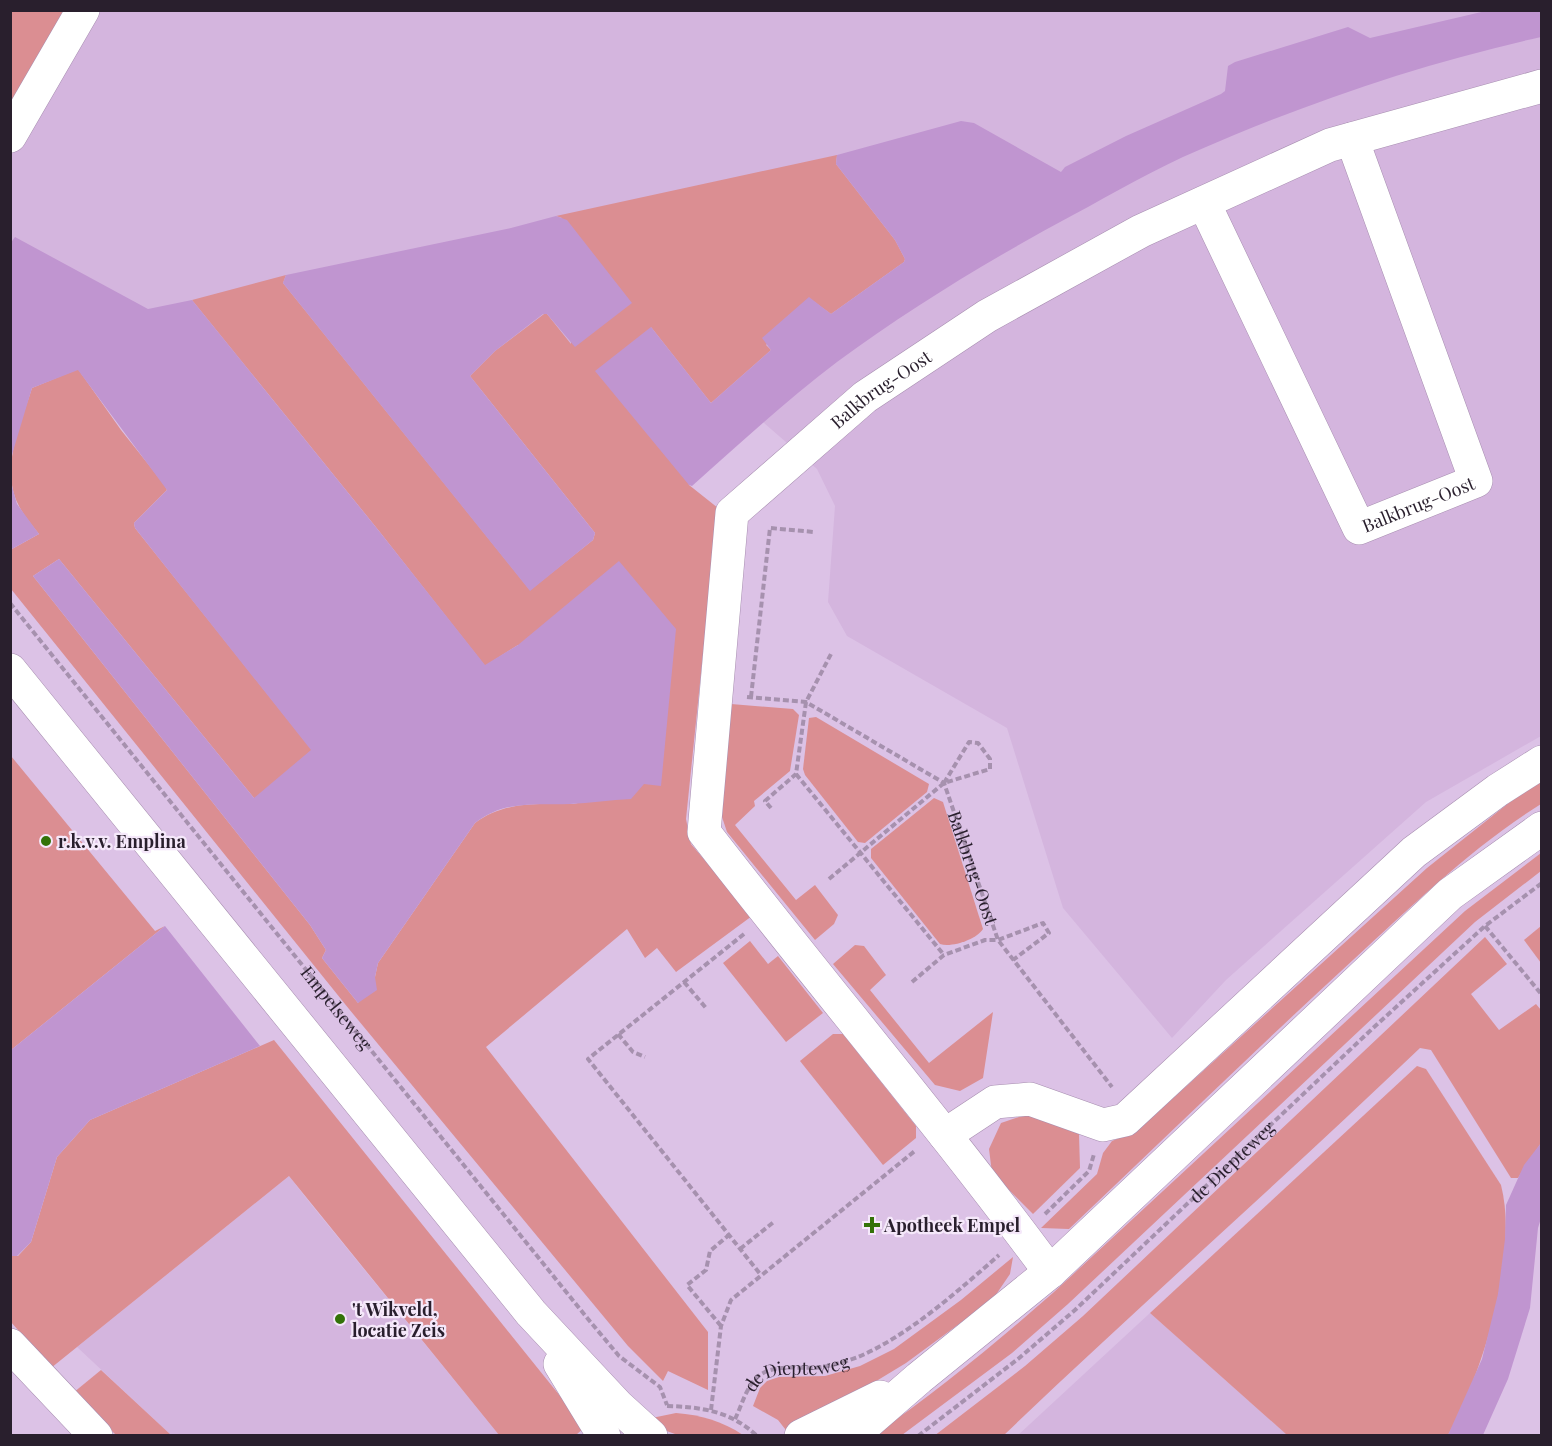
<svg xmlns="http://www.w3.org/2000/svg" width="1552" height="1446" viewBox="0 0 1552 1446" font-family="'Playfair Display',serif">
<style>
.built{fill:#d4b5de}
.green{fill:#db8e92}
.water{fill:#c095d0}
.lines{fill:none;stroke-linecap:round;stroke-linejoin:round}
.minor-casing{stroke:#a78eb0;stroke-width:34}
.path{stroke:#a691ae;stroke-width:4;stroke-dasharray:6 3;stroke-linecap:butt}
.minor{stroke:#fff;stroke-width:33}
.poi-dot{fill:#337208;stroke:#f5e8fa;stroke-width:2}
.labels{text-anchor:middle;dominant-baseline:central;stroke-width:4.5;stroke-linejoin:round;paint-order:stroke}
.street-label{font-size:18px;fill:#291f2d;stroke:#f5e8fa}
.poi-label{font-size:18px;font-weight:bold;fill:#291f2d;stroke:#f5e8fa;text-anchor:start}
</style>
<rect width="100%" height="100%" fill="#dcc2e6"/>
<g class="built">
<path d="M11,11H1541V736L1426,802L1226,980L1172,1038L1063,908L1007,728L847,636L828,602L835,506L817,469L740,402L11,361Z"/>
<path d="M289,1176L310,1203L499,1435H171L77,1347Z"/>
<path d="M1150,1313L1287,1435L1017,1436Z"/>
</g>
<g class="green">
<path d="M11,11H65L11,105Z"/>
<path d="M837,155L836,164L895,240L905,259L904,262L831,314L809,298L766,345L771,350L711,403L651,327L689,485L718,508L686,819L691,844L752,916L676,972L657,948L645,958L627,929L486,1047L708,1332V1390L668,1371L663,1381L628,1346L349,1009L11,589L10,548L12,549L39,534C32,525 23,515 18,504C0,468 21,423 32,388L78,369L121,430L164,484L167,490L134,523L135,528L312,750L257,798H254L59,559L33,576L310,925L326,950L322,958L358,1003L375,977L378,963L475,823C504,801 538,804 573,804L583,802L518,645L485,666L379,531L192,300L286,275L283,283L530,590L593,540L595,533L470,376L495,351L544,314H547L571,344L562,218L556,216Z"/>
<path d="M731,704L793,709L799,715L790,771L754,801L755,806L735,825L796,900L815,885L838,915L834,924L815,940L727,832L722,817Z"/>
<path d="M816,717L929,784L927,792L865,843L858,842L805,775L803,769L809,718Z"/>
<path d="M11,756L155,931L165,926L11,1050Z"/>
<path d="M1541,782V804C1472,847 1413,905 1353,960C1257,1048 1164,1139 1069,1229L1041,1228L1097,1174L1103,1153L1112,1141L1138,1130L1427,868L1510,802Z"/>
<path d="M934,798L943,802L983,929C977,939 952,948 940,944L871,858V849Z"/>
<path d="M1541,853V871L1475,922L1068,1304L1012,1353L902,1435L873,1436C937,1391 995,1344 1054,1292L1465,911Z"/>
<path d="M1541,926V963L1524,940Z"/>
<path d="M1485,937L1507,964L1471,994L1499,1030L1536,1004L1541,1010V1143L1518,1178H1511L1431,1050L1420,1048C1283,1179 1141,1304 1004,1435L934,1436L1025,1366L1083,1316Z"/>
<path d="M750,941L768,964L778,956L823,1013L786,1042L723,963Z"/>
<path d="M855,945L864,946L886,975L870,990L929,1063L993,1012L983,1078L960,1091L935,1085L833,964Z"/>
<path d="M833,1034H843L916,1126V1138L883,1165L800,1061Z"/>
<path d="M274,1040L585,1427L576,1435H499L289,1176L51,1368L11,1322L10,1256H18L31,1242L57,1157L90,1120Z"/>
<path d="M1417,1066L1426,1069L1501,1185C1519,1255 1483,1373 1448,1435H1287L1150,1313Z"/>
<path d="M1028,1114L1079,1134L1080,1168L1033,1214L992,1173L989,1149L1001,1123Z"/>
<path d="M1013,1257L1010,1274L993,1299L906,1363L789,1434L778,1420L753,1406L760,1388L767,1381L779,1377L825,1376L860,1366L894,1349L961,1300Z"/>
<path d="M101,1370L171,1435H116L73,1393Z"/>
<path d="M676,1413C701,1415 722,1421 743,1435L675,1434L664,1430L647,1419Z"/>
</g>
<g class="water">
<path d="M1490,10L1541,11V37C1424,63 1309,102 1199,150C1156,168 1114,193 1073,215C991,259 912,307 837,362C787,400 739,444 692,486L689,485L595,371L651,327L711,403L771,350L762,338L809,297L831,314L904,262L905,259L895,240L836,164L837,155L961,121L974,123L1061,172L1065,167L1126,136L1221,94L1225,91L1228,66L1235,62L1348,27L1370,38Z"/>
<path d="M556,216L567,220L632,303L575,347L547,314H543L495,351L470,376L595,533L593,540L530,591L283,283L286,275L511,228Z"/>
<path d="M15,237L148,309L192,300L379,531L485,665L518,645L619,561L676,629L661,786L644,784L631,799C611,800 590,803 570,804C534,805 505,800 475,823L378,963L375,977L377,990L358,1003L322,958L326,950L310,925L33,576L59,559L254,798L311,750L135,528L134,523L167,490L78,370L32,388L11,458L10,244Z"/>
<path d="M11,483L17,504L39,534L12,549Z"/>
<path d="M165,926L260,1046L90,1120L57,1157L31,1242L17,1256H11V1050Z"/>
<path d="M1541,1143L1542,1215L1538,1228L1530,1308L1508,1379L1483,1435H1448L1482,1359L1498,1294L1505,1239L1506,1205L1524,1165Z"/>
</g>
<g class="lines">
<g class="minor-casing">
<g id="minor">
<path d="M10,136L83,10"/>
<path id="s5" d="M1204,203L1359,528L1476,481L1352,139"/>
<path d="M10,670L531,1313L618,1406L651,1436"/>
<path d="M945,1135L995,1102L1030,1099L1103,1125L1125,1120L1414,852L1498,790L1542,762"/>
<path id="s6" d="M1050,1272C939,1122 818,980 704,832L732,513L865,397L987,316L1141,231L1330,145L1542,86"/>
<path d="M10,1345L96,1436"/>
<path d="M560,1364L604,1436"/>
<path d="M801,1436L880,1397"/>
<path d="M852,1436L919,1378L1050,1272L1450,894L1542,828"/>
</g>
</g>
<g class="path">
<path id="s1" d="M10,603L588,1319L619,1356L660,1387L667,1405"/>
<path id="s2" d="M747,697L806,702L944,783L998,940L1112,1087"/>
<path d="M751,697L770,528L814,532"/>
<path d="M796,774L944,955"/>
<path d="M771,808L765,801L796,774L806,702L831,654"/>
<path d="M829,879L944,783L990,769V759L978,743L969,742L944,783"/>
<path d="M1485,926L1542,995"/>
<path d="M744,934L588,1059L761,1275"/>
<path d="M684,982L706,1008"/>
<path d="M912,982L944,955L985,940H998L1043,923L1049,933L1013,960"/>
<path d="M618,1034L633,1052L645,1057"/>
<path d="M1045,1214L1089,1171L1094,1154"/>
<path d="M740,1249L775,1221"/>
<path d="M721,1326L687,1285L706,1270L710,1251L729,1235"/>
<path d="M667,1406C701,1407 731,1411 757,1436"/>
<path d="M711,1410L721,1326L731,1300L916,1150"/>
<path id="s3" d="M735,1419C742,1405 747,1384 760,1375C777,1363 803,1370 823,1367C834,1365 847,1361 858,1357C908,1336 958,1291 999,1255"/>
<path id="s4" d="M918,1436L1018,1359L1075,1310L1372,1029L1485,926L1542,883"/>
</g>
<use href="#minor" class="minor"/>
</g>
<g class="poi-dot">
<circle cx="46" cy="841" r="6"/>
<path d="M869 1216h6v6h6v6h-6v6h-6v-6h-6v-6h6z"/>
<circle cx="340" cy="1319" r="6"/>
</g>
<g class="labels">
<g class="street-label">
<text stroke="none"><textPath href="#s6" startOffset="1074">Balkbrug-Oost</textPath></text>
<text stroke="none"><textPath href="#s5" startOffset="424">Balkbrug-Oost</textPath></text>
<text stroke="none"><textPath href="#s2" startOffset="309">Balkbrug-Oost</textPath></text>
<text stroke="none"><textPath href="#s1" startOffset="520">Empelseweg</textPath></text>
<text stroke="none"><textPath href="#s4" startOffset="417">de Diepteweg</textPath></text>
<text stroke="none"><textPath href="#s3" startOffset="87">de Diepteweg</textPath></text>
</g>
<g class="poi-label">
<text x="58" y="841">r.k.v.v. Emplina</text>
<text x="884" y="1225">Apotheek Empel</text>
<text x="352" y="1309">'t Wikveld,<tspan x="352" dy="21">locatie Zeis</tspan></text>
</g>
</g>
<rect width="1552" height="1446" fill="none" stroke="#291f2d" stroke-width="24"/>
</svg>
